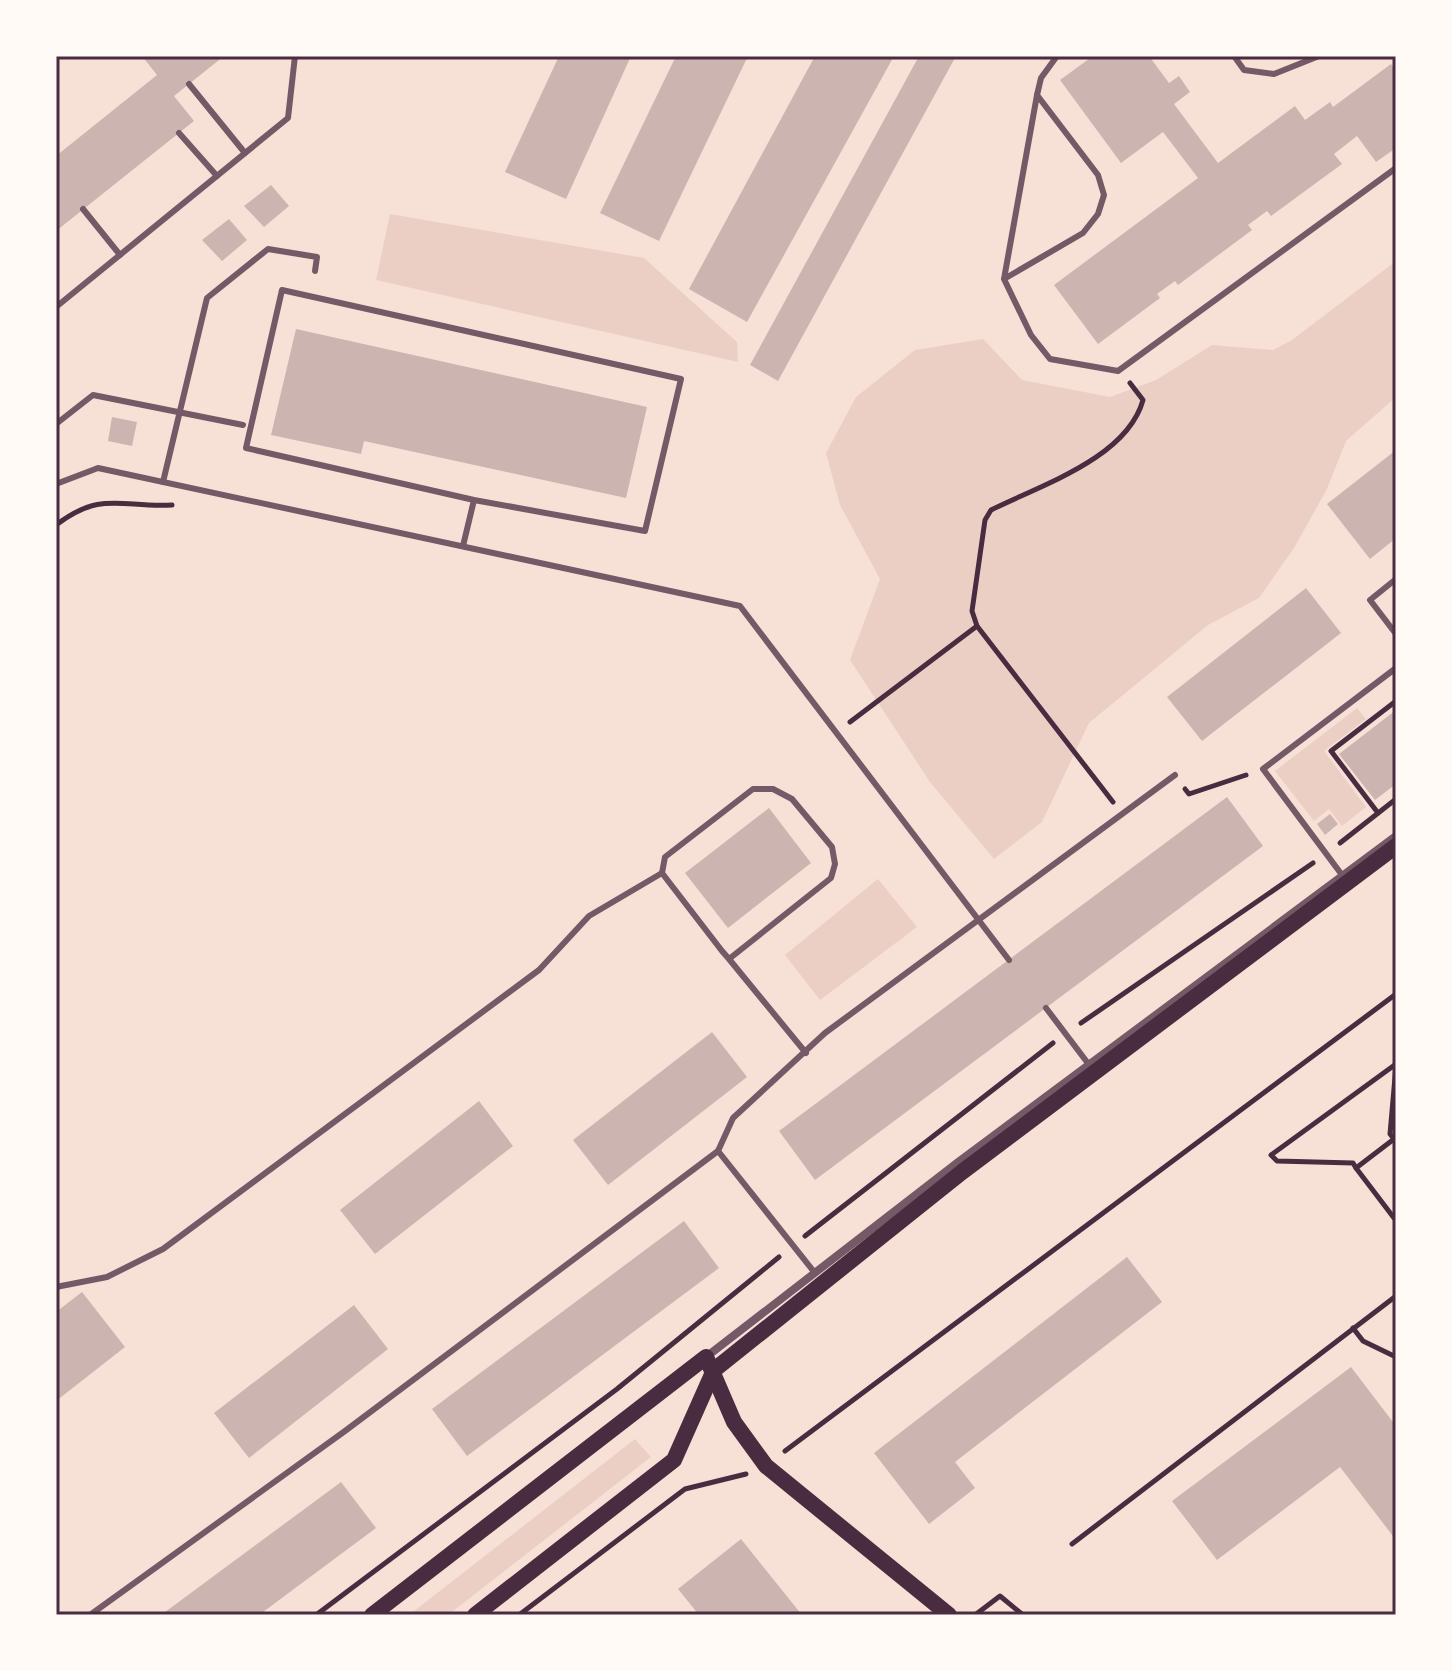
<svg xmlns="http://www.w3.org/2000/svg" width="1452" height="1671" viewBox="0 0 1452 1671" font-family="Bitter,serif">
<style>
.green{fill:#ebcfc5}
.building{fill:#ccb4b1}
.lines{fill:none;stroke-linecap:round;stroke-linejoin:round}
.path{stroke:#4a2c40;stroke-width:5}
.service{stroke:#755966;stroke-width:6}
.minor{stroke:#755966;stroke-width:8}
.secondary{stroke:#4a2c40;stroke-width:16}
.neatline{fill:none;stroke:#4a2c40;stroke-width:3}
</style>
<rect width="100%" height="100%" fill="#f7e1d7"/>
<g class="green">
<path d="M390,214L644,258L737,342L738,362L376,280Z"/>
<path d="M1396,261V397L1346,441L1327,489L1294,548L1259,598L1208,625L1089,723L1042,822L994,859L930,782L850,660L880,579L840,505L826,453L856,397L915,350L983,339L1022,380L1110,397L1156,380L1212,345L1273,350L1292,340Z"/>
<path d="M1357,708L1366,719L1324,751L1366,807L1342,826L1329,809L1314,821L1275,771Z"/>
<path d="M878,879L917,927L820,1000L785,955Z"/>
<path d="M635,1439L651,1457L448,1615H409Z"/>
</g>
<g class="building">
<path d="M142,56H224L174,96L194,121L56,231V156L157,75Z"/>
<path d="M559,56H631L566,199L505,172Z"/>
<path d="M676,56H748L659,241L600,213Z"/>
<path d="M815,56H894L747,322L689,289Z"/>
<path d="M919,56H956L778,381L750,365Z"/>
<path d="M1093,56H1149L1169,83L1179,76L1190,92L1174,104L1218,163L1295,106L1305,120L1330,102L1333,107L1391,64L1396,71V148L1376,162L1357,136L1334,154L1342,164L1271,216L1267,211L1248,225L1252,230L1178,285L1175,281L1157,294L1160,298L1098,344L1054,285L1198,178L1163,132L1121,163L1060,80Z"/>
<path d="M271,185L289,206L264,227L244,206Z"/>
<path d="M229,219L247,240L222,261L202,240Z"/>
<path d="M296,329L647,407L626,498L364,441L361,454L271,435Z"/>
<path d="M112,417L137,422L132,446L108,441Z"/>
<path d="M1396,450V538L1370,559L1327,504Z"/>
<path d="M1306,588L1341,633L1202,741L1167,697Z"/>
<path d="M1396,710V784L1375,800L1339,754Z"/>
<path d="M1227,797L1263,846L815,1180L779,1131Z"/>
<path d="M769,808L811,863L728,928L685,873Z"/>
<path d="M1330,814L1338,824L1325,835L1317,824Z"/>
<path d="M712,1032L747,1077L608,1185L573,1140Z"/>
<path d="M479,1101L513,1146L375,1254L340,1210Z"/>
<path d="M684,1221L719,1268L467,1456L432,1409Z"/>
<path d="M1127,1257L1162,1302L955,1462L975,1488L929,1524L874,1453Z"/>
<path d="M82,1292L125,1347L56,1401V1312Z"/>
<path d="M354,1305L388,1349L249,1458L214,1413Z"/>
<path d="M1351,1367L1396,1426V1540L1340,1467L1217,1560L1172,1501Z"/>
<path d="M341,1482L376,1528L259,1615H161Z"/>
<path d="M741,1539L802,1615H699L678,1589Z"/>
</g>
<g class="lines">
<g class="path">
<path d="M56,525C102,490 122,508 172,505"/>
<path d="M850,722L977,626"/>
<path d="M1185,789L1189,794L1246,775"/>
<path d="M1113,802L977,626L972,611L985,520L991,510C1041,485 1127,458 1143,400L1130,383"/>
<path d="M1378,813L1331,751L1396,701"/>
<path d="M1340,843L1396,799"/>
<path d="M1081,1023L1313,863"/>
<path d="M1394,1139L1390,1134L1396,1066"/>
<path d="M1396,1142L1394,1139L1356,1168L1394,1218L1396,1216"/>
<path d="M1356,1168L1353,1163L1277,1161L1271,1155L1396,1064"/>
<path d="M805,1236L1053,1043"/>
<path d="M1353,1328L1363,1341L1396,1357"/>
<path d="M785,1451L1396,994"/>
<path d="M1072,1544L1396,1296"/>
<path d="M316,1615L617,1389L779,1257"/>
<path d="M519,1615L685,1489L746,1474"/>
<path d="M975,1615L1000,1596L1023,1615"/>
</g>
<g class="service">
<path d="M1234,56L1244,70L1274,74L1319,56"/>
<path d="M189,84L245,153"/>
<path d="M1037,95L1041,78L1057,56"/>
<path d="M179,133L217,176"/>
<path d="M83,209L120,255"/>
<path d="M1004,279L1083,233L1098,214L1104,195L1098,175L1037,95L1004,279L1031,335L1050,359L1118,371L1396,168"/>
<path d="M56,307L288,118L295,56"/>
<path d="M56,424L93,395L243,425"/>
<path d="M163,482L207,298L268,249L317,257L315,271"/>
<path d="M56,484L98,468L740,606L1009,960"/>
<path d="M463,546L474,500L645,531L681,379L282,290L246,448L474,500"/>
<path d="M1396,579L1370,600L1396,634"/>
<path d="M1345,879L1263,769L1396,668"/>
<path d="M729,959L831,878L835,864L832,847L792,799L773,789H753L665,857L662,873L722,951L729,959L806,1053"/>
<path d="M1046,1008L1090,1066"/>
<path d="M815,1273L718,1151L733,1118L825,1033L1175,775"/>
<path d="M56,1287L107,1277L163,1249L539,970L589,916L662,873"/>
<path d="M90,1615L345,1431L718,1151"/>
</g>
<path class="minor" d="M706,1357L957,1163L1396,836"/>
<g class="secondary">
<path d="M372,1615L706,1357L734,1422L766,1466L949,1615"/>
<path d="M475,1615L674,1460L714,1370L962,1172L1396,846"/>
</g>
</g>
<rect width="1452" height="1671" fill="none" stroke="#fffaf5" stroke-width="116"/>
<rect x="58" y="58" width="1336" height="1555" class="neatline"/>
</svg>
